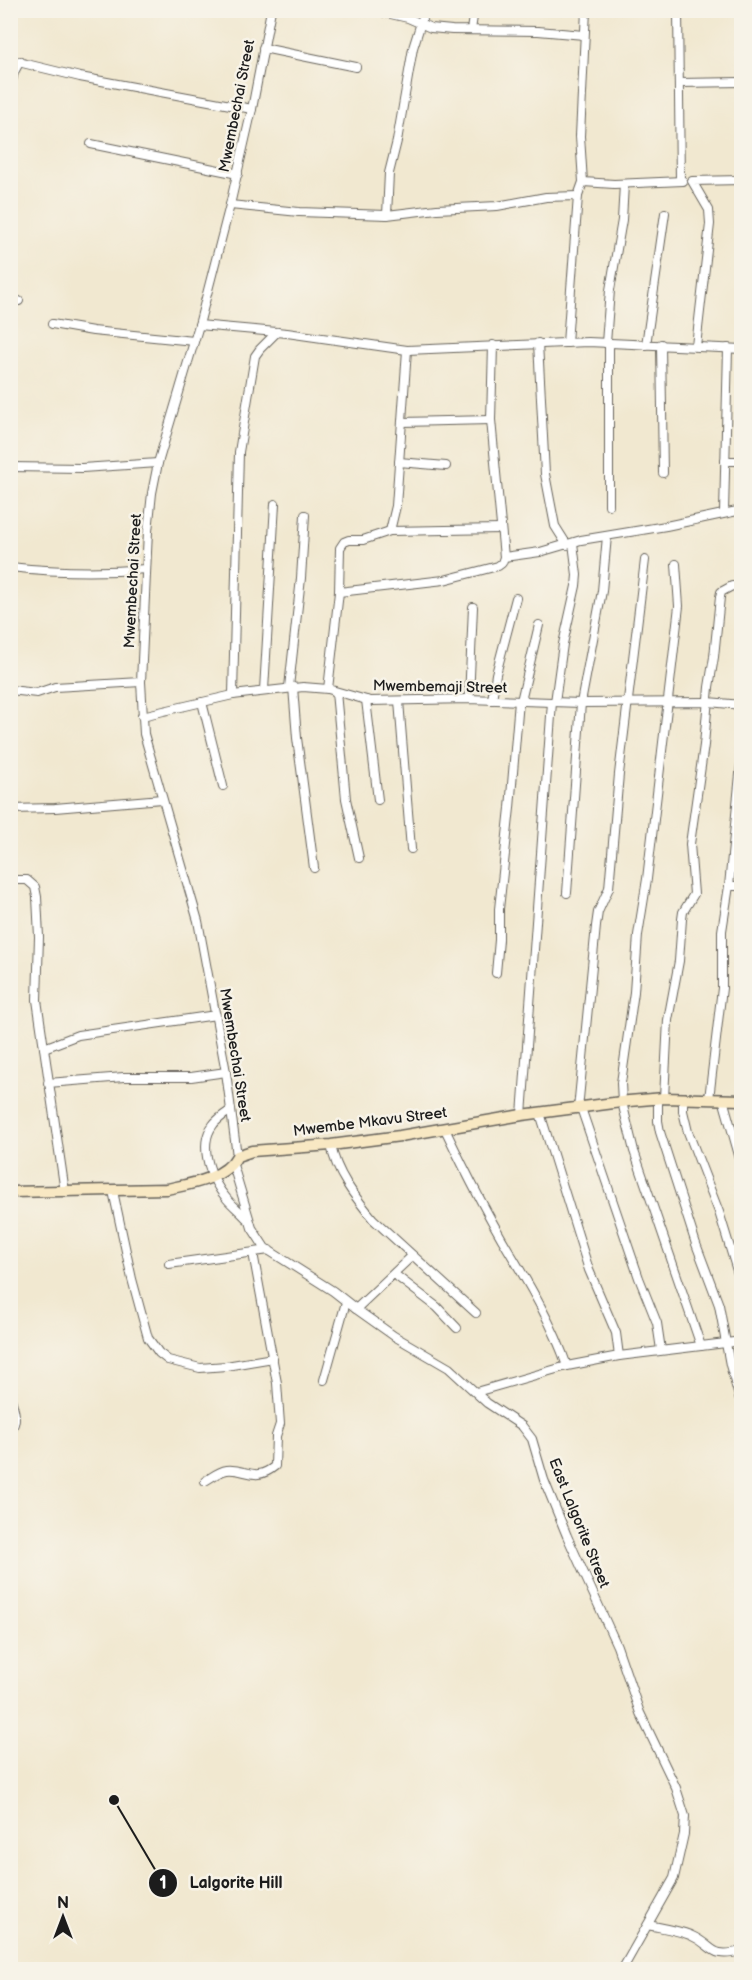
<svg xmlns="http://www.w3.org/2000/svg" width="752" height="1980" viewBox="0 0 752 1980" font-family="'Balsamiq Sans',sans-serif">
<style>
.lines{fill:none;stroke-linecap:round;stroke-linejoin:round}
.street-casing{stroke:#67635b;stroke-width:10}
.secondary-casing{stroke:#67635b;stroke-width:13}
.street{stroke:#fff;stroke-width:8}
.secondary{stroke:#f8e8c3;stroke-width:10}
.labels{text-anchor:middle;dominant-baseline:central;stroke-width:5;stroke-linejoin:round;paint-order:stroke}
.street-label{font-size:15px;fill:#1c1c1c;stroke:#f7f3e8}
.leader{fill:none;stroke:#1c1c1c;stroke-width:2}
.callout-dot{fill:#1c1c1c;stroke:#f7f3e8;stroke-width:2}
.mark-label{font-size:18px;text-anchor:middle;font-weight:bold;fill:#fff}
.callout-label{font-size:16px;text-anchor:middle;font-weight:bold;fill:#1c1c1c;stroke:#f7f3e8;stroke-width:5;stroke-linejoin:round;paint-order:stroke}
</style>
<rect width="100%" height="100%" fill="#f7f3e8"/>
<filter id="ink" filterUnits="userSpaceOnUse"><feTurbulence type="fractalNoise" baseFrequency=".0167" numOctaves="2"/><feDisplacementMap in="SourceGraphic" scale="12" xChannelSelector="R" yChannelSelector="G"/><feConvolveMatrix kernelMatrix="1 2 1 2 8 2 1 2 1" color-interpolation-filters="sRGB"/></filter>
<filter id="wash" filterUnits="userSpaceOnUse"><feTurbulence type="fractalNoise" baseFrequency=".008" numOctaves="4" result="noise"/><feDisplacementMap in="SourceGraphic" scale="24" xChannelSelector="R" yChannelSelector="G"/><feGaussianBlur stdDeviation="1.35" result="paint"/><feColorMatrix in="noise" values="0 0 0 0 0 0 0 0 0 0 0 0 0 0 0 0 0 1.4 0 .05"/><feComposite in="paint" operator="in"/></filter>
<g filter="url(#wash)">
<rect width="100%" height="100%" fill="#f1e8d0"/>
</g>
<g filter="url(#ink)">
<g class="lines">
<g class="street-casing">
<g id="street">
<path d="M373,10L408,18L431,28L452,30L538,31L584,35"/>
<path d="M678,10L680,181"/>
<path d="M471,30L474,10"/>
<path d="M263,48L356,67"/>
<path d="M10,60L80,77L252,109"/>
<path d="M679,83L742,82"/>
<path d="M10,89L14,72L20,61"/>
<path d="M91,144L238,174"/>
<path d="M583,182L614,184L683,181"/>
<path d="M230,205L299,212L387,215L437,209L497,206L546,197L578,196"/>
<path d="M387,215L389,173L397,141L413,48L425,10"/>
<path d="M10,298L19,301"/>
<path d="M52,324L93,331L194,341"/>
<path d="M199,325L287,333L407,350L588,342L742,349"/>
<path d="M538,343L545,474L555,526L567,545"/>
<path d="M567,343L578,196L583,182L580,136L586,10"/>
<path d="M606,343L610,290L622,220L624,184"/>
<path d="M609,343V505"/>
<path d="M661,344L663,473"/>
<path d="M646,345L665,213"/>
<path d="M696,346L710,224L709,210L692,181L742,180"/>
<path d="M402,422L491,420"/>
<path d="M725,461H742"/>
<path d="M399,462L446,466"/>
<path d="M10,467L82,468L158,463"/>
<path d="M724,513L728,348"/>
<path d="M390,531L396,506L407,350"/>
<path d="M504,557L540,552L581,540L666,526L742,510"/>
<path d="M676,564L679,606L647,879L638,935L634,992L621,1083L622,1102L634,1151L701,1346"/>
<path d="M10,567C55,572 101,573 146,569"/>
<path d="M339,592L444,580L498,566L502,563L504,557L491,420L493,345"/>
<path d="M289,687L301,578L305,515"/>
<path d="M293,687L297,738L314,868"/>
<path d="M328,689L339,592L340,548L344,542L349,540H363L390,531L501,529"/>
<path d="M10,690L37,693L55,687L141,682"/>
<path d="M264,690L275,504"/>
<path d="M336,692L346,799L359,858"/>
<path d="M233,695L239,452L255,356L260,349L277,332"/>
<path d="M469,699L473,607"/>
<path d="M366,700L378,800"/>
<path d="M492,700L496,674L516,598"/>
<path d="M399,701L411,849"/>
<path d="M521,701L539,625"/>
<path d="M202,702L223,786"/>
<path d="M555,702L563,644L576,586L577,575L573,543"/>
<path d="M142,716L233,695L303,687L328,689L370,701L469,699L581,703L708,702L742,705"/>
<path d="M10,809L55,808L162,799"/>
<path d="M10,880H27L35,887L37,897L39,937L37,1000L65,1192"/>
<path d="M729,886H742"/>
<path d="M567,893L581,703L602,591L607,536"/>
<path d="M496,973L499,940V909L510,808L519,701"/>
<path d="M44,1048L78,1035L216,1015"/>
<path d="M48,1083L124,1077H191L226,1072"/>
<path d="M658,1098V1121L660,1132L696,1244L719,1305L730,1365L742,1407"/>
<path d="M664,1098L668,1020L679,961L682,919L683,912L694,894L690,844L704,745L709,687L714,657L720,597L721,592L732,586L742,587"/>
<path d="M683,1098V1111L688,1132L719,1212L742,1287"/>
<path d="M709,1099L722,988V931L729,886L742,754"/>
<path d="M723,1099L742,1166"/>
<path d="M581,1108L639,1278L657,1323L661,1350"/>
<path d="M578,1109L596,926L598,912L609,888L619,774L645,560"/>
<path d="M231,1110C225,1114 217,1119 213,1125C197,1146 212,1182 227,1199C233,1206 241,1212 247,1219"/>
<path d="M540,1113L589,1270L616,1333L619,1356"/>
<path d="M522,1115L552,702"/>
<path d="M445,1129C465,1171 485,1211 509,1251C531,1288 553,1325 567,1366"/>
<path d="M331,1145C336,1173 355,1197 373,1219L476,1313"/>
<path d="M237,1156L226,1072L198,921L144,734L141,682L148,531L152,493L158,463L199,325L230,205L252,109L271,10"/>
<path d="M233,1165L252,1228L265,1248L333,1291L356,1309L394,1336L449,1368L487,1403L522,1426L532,1439L544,1480L567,1536L617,1646L640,1713L676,1788L685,1816L684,1834L674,1878L622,1970"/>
<path d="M113,1191L132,1279L148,1338L159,1353L168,1360L200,1368L226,1366L273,1358"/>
<path d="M169,1264L269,1250"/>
<path d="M394,1274L437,1307L457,1328"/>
<path d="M356,1309L412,1256"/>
<path d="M324,1380L346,1302"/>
<path d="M476,1392L567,1366L619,1356L742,1341"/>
<path d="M10,1396C14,1408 19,1421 10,1431"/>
<path d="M205,1481C212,1477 219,1471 227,1470C247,1468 254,1483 275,1466L276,1436L280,1424L277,1383L253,1253"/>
<path d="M648,1925C662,1928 677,1930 690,1935C716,1946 708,1959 742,1951"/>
</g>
</g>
<g class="secondary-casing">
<path id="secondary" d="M10,1192L167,1189C190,1184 225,1179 237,1156L252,1151L331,1145L400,1136L522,1115L629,1101L664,1098L742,1100"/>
</g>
<use href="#street" class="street"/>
<use href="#secondary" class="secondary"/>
</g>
</g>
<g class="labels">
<g class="street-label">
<text transform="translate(237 106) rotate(-79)">Mwembechai Street</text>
<text transform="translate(133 581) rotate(-87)">Mwembechai Street</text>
<text transform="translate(440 687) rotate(1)">Mwembemaji Street</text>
<text transform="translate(235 1055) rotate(81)">Mwembechai Street</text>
<text transform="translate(370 1122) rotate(-7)">Mwembe Mkavu Street</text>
<text transform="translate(579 1523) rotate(68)">East Lalgorite Street</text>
</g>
</g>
<path class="leader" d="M114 1800L163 1883"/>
<g class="callout-dot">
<circle cx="114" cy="1800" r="6"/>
<circle cx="163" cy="1883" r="15"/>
</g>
<g class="mark-label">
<text x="163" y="1889">1</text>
</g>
<g class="callout-label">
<text x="236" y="1888">Lalgorite Hill</text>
</g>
<rect width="752" height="1980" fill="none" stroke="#f7f3e8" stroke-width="36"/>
<g transform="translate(63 1917)" stroke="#f7f3e8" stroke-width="4.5" paint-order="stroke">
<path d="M0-4.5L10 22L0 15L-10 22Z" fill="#1c1c1c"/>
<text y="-9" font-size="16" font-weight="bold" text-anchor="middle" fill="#1c1c1c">N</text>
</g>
</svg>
